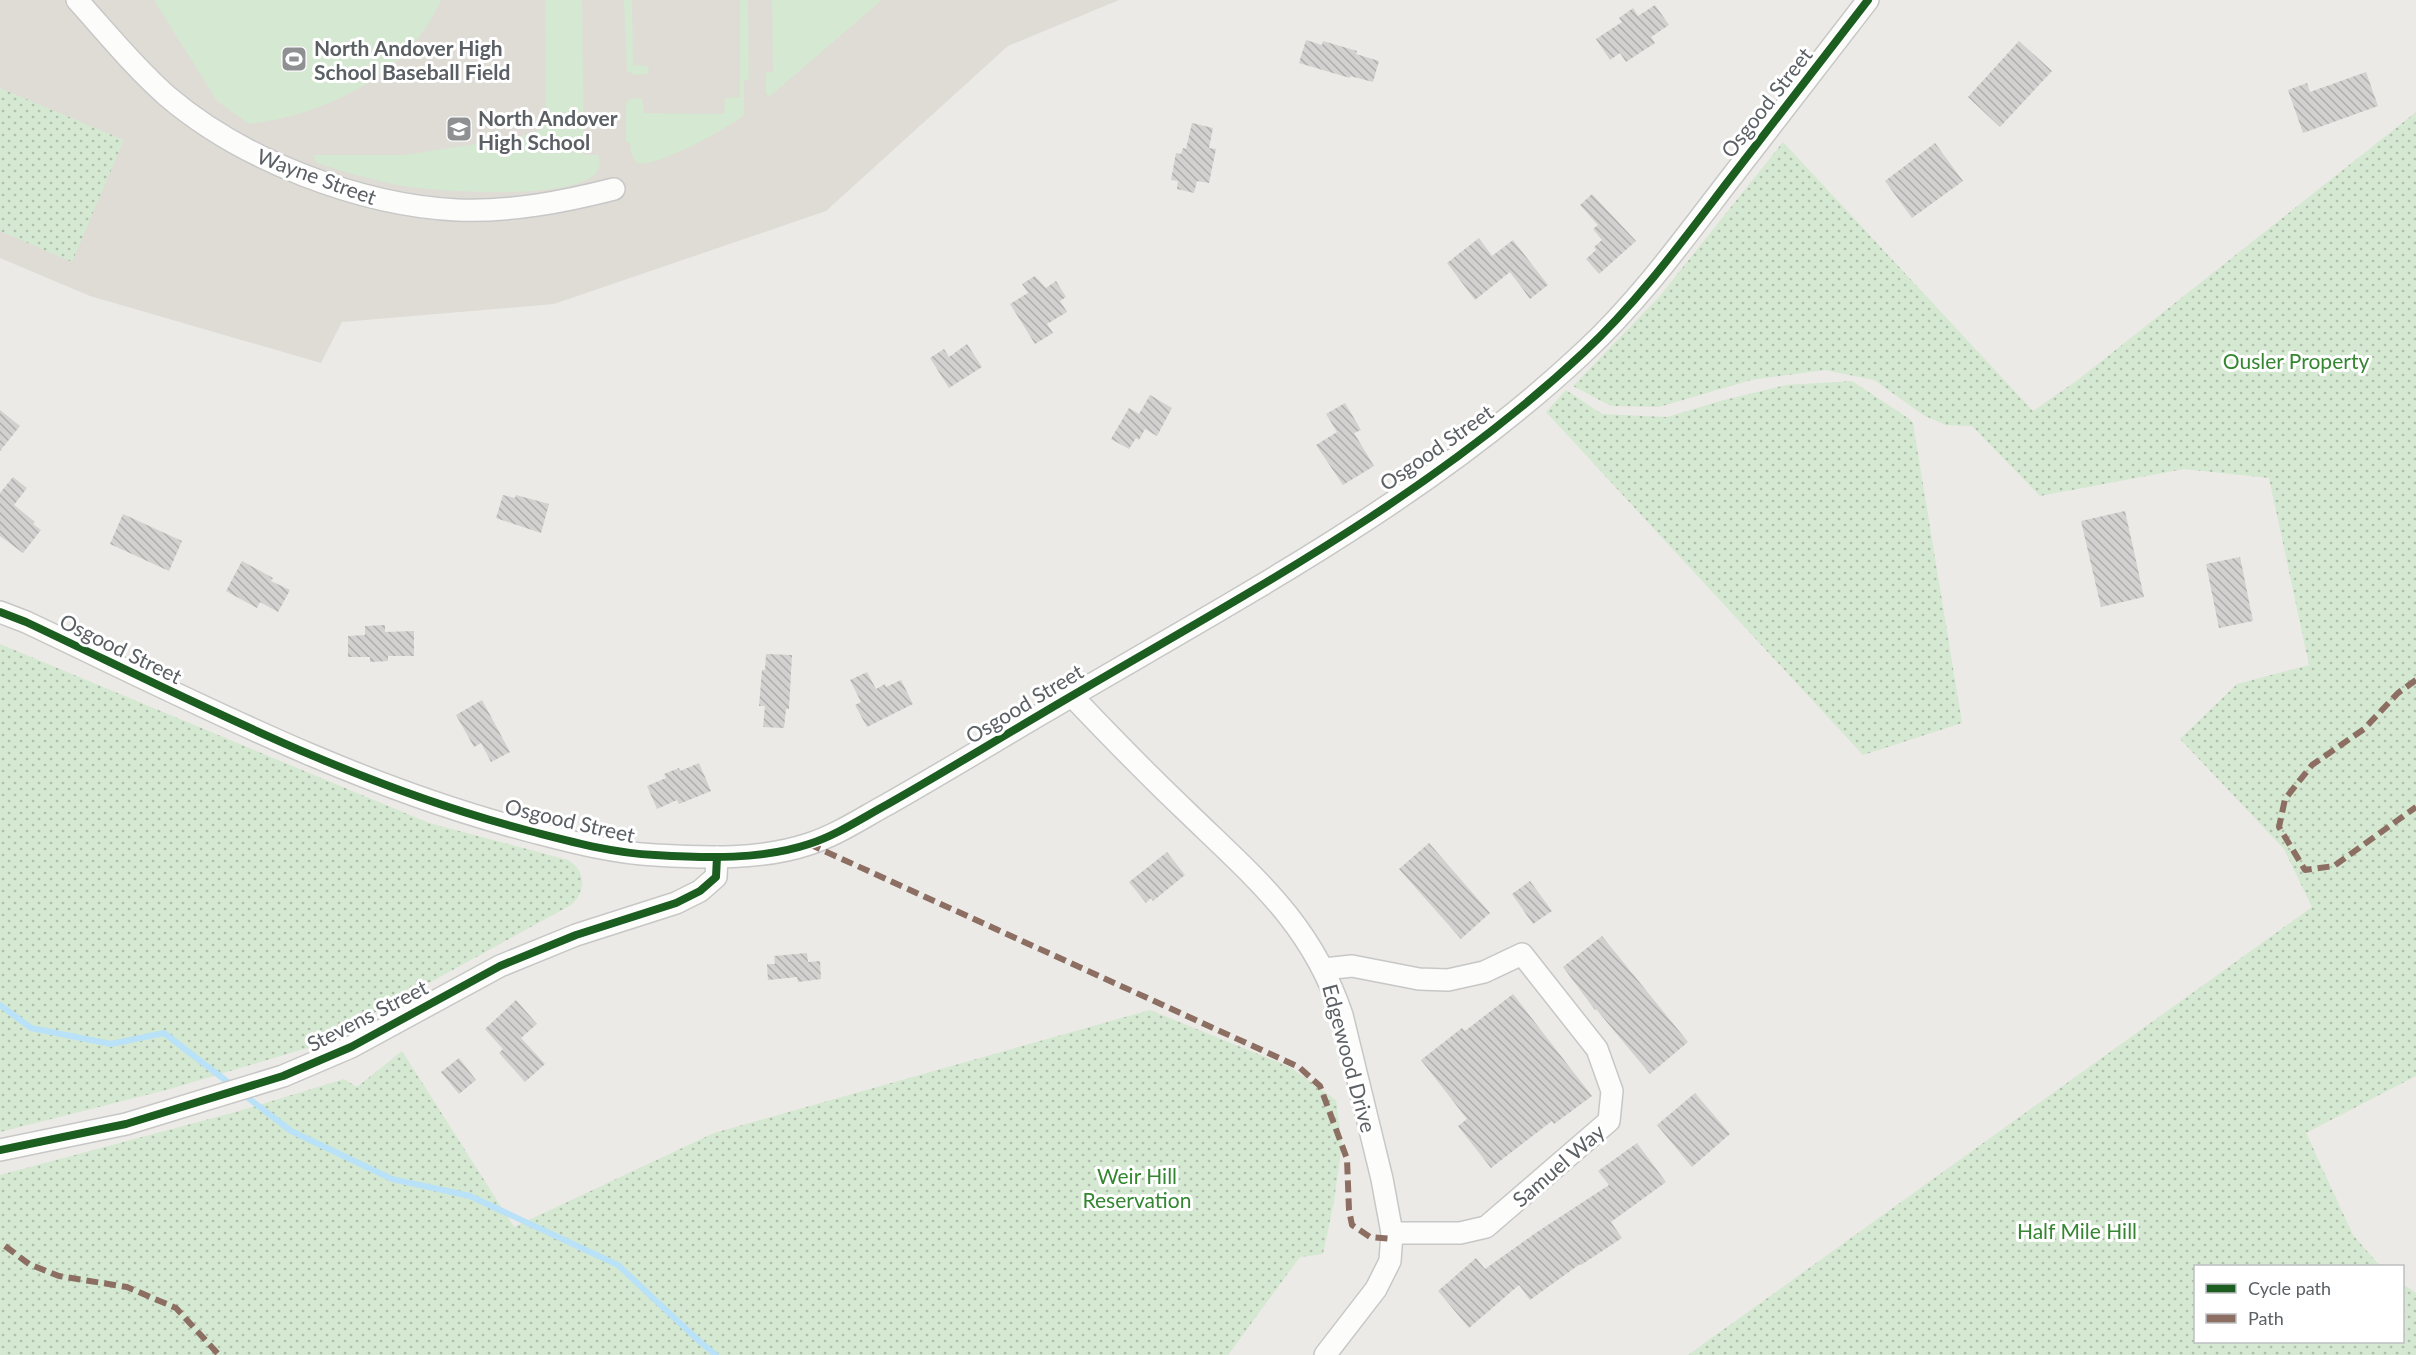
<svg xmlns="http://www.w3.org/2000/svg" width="2416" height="1355" viewBox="0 0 2416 1355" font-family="Lato,sans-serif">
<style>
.education{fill:#dfdcd6}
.grass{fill:#d5e8d1}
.park{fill:url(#park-dots)}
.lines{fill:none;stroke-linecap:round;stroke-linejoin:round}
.stream{stroke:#b9e2f8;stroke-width:6}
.building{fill:url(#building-back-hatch)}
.minor-casing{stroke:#c7c7c7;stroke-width:24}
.minor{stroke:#fcfcfb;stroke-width:21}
.quiet{stroke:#8d6e63;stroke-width:6;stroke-dasharray:12 6;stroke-linecap:butt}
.cycleway-casing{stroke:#fff;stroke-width:11}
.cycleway{stroke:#1b5e20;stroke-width:8}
.labels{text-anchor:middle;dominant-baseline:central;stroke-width:6;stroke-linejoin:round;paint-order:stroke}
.poi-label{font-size:21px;font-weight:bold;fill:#5b6065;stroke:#fff;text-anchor:start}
.street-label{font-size:21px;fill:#5b6065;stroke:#fff}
.park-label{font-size:21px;fill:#348631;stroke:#fff}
</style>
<defs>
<pattern id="park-dots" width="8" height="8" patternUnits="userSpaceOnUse" patternTransform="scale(1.5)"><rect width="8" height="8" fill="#d5e8d1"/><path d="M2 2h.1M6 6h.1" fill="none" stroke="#b0bfad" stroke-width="1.8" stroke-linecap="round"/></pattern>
<pattern id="building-back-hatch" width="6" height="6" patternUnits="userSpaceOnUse" patternTransform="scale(1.5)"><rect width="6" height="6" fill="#d3d1cf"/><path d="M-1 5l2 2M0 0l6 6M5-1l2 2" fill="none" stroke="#aeadac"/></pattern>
</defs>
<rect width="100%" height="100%" fill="#eceae6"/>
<path class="education" d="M0,0H1119L1008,46L826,211L554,304L342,322L321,363L90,296L0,258Z"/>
<g class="grass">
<path d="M154,0H441C407,76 327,114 249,124L217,101Z"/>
<path d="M545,0H582L584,155H598C620,206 435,191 410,187C378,182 348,173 317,163L313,155H405L519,137L540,130L546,119Z"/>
<path d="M624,0H632L633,65L648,66L649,72L647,74L635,75L627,71Z"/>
<path d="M740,0H748L749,79L744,80V114L742,117C725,129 655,169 637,163L631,153L630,142H626V105L629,99L642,98L644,113L724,114L725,98L740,97Z"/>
<path d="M772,0H882L770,96L766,94V73L773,72Z"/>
</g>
<g class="park">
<path d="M0,88L124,140L72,262L0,231Z"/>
<path d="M2416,112V1076L2306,1133L2353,1235L2380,1266H2196V1342H2402L2403,1284L2416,1293V1355H1688L2312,907L2284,849L2180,739L2237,684L2309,665L2269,478L2184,469L2040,496L1972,426L1946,425L1925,416L1874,380L1825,370L1751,380L1659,407L1611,406L1573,386L1659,297L1783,142L2033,411L2079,379Z"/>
<path d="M1852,381L1908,418L1913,423L1962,723L1863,755L1546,412L1566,390L1602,414L1667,417L1720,401L1786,385Z"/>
<path d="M0,644L429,823L568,860C586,871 587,891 571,905L314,1046L170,1089L0,1132Z"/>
<path d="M1150,1010L1290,1067L1336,1100L1342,1144L1334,1201L1323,1254L1300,1257L1228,1355H0V1175L239,1111L344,1079L357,1087L402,1051L514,1227L714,1133Z"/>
</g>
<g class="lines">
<g class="stream">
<path d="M0,1005L31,1028L111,1044L164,1033L233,1086"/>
<path d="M243,1094L291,1131L392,1179L470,1196L618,1265L699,1341L716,1355"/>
</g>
</g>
<g class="building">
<path d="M1655,5L1669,25L1651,37L1655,43L1626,62L1620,53L1610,60L1596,39L1622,22L1619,18L1633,8L1638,16Z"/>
<path d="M1306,40L1322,45L1323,41L1357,51L1356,54L1379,61L1373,82L1350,76V78L1299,63Z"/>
<path d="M2019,41L2052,71L2000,127L1968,97Z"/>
<path d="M2366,72L2378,106L2303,133L2288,90L2307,83L2310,92Z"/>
<path d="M1192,123L1213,128L1209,148L1216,149L1209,183L1197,181L1194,193L1177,189L1178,181L1171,180L1176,153L1181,154L1183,148L1186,149Z"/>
<path d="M1935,143L1963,181L1912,218L1885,181Z"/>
<path d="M1592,194L1636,241L1599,274L1586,259L1596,250L1594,247L1602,240L1593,229L1598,225L1580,205Z"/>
<path d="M1479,238L1492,256L1513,240L1548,285L1530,299L1510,272L1475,300L1447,263Z"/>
<path d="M1035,276L1046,288L1056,281L1066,297L1060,301L1067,312L1047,324L1053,333L1035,344L1010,304L1028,293L1022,284Z"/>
<path d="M967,344L982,367L949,388L930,358L944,349L949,357Z"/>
<path d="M1150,395L1172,408L1157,436L1145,429L1139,440L1136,438L1129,449L1111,439L1129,408L1139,414Z"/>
<path d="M1345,403L1361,430L1354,433L1374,466L1343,485L1316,445L1337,432L1326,414Z"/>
<path d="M0,410L20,426L0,451Z"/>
<path d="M13,477L27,488L14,505L35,522L33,524L41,530L23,553L0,536V493Z"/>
<path d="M503,495L515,498L516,495L549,504L541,533L496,518Z"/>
<path d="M2125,511L2144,597L2101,607L2081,521Z"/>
<path d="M123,514L182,541L169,571L110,544Z"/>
<path d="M2240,557L2253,621L2219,628L2206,564Z"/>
<path d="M242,561L273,578L271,581L290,590L278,612L260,602L257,608L226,591Z"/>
<path d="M385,625V632L414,631V656H388V661L370,662V657H348V636L365,635V626Z"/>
<path d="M766,654L792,655L789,709H786L784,728L763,727L765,706H759L762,670H765Z"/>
<path d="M867,672L876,689L885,684L886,687L901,680L913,704L867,727L855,705L861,702L850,680Z"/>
<path d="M482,700L510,752L491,762L481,743L474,747L456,715Z"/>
<path d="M699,763L711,791L679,804L677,800L657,809L647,786L666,778L664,774L679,768L680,771Z"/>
<path d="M1429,843L1490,913L1461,939L1399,869Z"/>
<path d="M1167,852L1185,875L1153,901L1151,898L1146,903L1129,882Z"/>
<path d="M1530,881L1552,911L1533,924L1512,894Z"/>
<path d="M1602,936L1688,1042L1650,1074L1596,1009L1595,1010L1563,967Z"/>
<path d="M807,953L808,962L820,961L821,979L798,982L797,977L768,980L767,964H775L774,956Z"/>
<path d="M1513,994L1592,1096L1554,1124L1552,1121L1491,1168L1458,1126L1467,1119L1421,1060L1462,1028L1465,1031Z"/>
<path d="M516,1000L537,1024L521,1038L545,1064L525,1082L499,1053L503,1049L485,1029Z"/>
<path d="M459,1058L476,1080L459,1094L441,1072Z"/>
<path d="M1695,1093L1730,1134L1692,1167L1657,1125Z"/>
<path d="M1637,1143L1666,1182L1611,1222L1622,1238L1581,1265L1580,1264L1530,1300L1519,1285L1469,1328L1438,1291L1476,1258L1485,1269L1537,1232L1609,1185L1598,1171Z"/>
</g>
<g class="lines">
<g class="minor-casing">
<g id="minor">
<path d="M77,0C106,32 134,67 167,96C242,160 359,205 457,210C511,212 563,202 614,189"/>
<path d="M0,612L26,622C189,699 350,784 526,830C569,841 611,853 655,855C706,858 761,860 809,844C837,835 862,818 888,804C939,775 990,744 1041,714C1227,604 1424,502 1583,353C1637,303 1681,243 1726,184C1773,123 1820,62 1868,0"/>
<path d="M1072,696C1110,736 1148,775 1188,813C1255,878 1311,923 1342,1015L1382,1179L1392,1233L1390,1261L1376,1289L1325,1355"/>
<path d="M1324,969L1352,966L1419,979L1448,980L1484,972L1522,954L1597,1049L1612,1091L1609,1121L1486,1227L1460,1233H1392"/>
<path d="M0,1150L126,1124L283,1076L351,1047L500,966L576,935L676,903L700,891L716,877L717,857"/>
</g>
</g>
<use href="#minor" class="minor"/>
<g class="quiet">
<path d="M2416,680L2398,693L2364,729L2312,765L2285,799L2279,827L2305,870L2334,866L2416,807"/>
<path d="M809,844L1299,1067L1320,1086L1347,1159L1349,1210L1352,1225L1370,1237L1392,1239"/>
<path d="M5,1246L29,1264L59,1276L127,1287L176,1308L219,1355"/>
</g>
<g class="cycleway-casing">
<g id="cycleway">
<path d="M0,612L26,622C189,699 350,784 526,830C569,841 611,853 655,855C706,858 761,860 809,844C837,835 862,818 888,804C939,775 990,744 1041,714C1227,604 1424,502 1583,353C1637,303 1681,243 1726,184C1773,123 1820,62 1868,0"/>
<path d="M0,1150L126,1124L283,1076L351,1047L500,966L576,935L676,903L700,891L716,877L717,857"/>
</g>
</g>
<use href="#cycleway" class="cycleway"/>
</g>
<defs>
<g id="stadium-square" transform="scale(1.35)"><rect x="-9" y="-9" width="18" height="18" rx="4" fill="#8e9092" stroke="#fff"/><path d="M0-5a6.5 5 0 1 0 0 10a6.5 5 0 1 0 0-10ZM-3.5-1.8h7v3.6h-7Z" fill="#fff"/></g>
<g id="school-square" transform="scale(1.35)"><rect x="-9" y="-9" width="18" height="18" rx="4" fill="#8e9092" stroke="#fff"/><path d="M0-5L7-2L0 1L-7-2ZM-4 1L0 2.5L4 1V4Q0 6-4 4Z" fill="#fff"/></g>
</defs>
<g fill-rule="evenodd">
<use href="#stadium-square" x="294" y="59"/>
<use href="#school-square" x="459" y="129"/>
</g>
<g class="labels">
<g class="poi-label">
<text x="314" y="47">North Andover High<tspan x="314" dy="24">School Baseball Field</tspan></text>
<text x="478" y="117">North Andover<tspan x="478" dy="24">High School</tspan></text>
</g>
<g class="street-label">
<text transform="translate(1766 102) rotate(-52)">Osgood Street</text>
<text transform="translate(317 176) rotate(20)">Wayne Street</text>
<text transform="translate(1436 447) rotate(-35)">Osgood Street</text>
<text transform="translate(121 648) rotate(26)">Osgood Street</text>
<text transform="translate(1024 703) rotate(-31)">Osgood Street</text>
<text transform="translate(570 820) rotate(13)">Osgood Street</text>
<text transform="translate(367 1015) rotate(-27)">Stevens Street</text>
<text transform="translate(1350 1058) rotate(75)">Edgewood Drive</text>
<text transform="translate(1558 1165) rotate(-41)">Samuel Way</text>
</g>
<g class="park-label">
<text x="2296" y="360">Ousler Property</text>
<text x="1137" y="1175">Weir Hill<tspan x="1137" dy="24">Reservation</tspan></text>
<text x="2077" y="1230">Half Mile Hill</text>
</g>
</g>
<rect x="2194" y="1265" width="210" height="78" fill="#ffffff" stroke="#bdbfc1" stroke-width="1.5"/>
<rect x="2206" y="1284" width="30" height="9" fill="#1b5e20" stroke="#bdbfc1" stroke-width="1.5"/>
<text x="2248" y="1295" font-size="18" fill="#5b6065">Cycle path</text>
<rect x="2206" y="1314" width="30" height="9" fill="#8d6e63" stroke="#bdbfc1" stroke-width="1.5"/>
<text x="2248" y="1325" font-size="18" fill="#5b6065">Path</text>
</svg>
